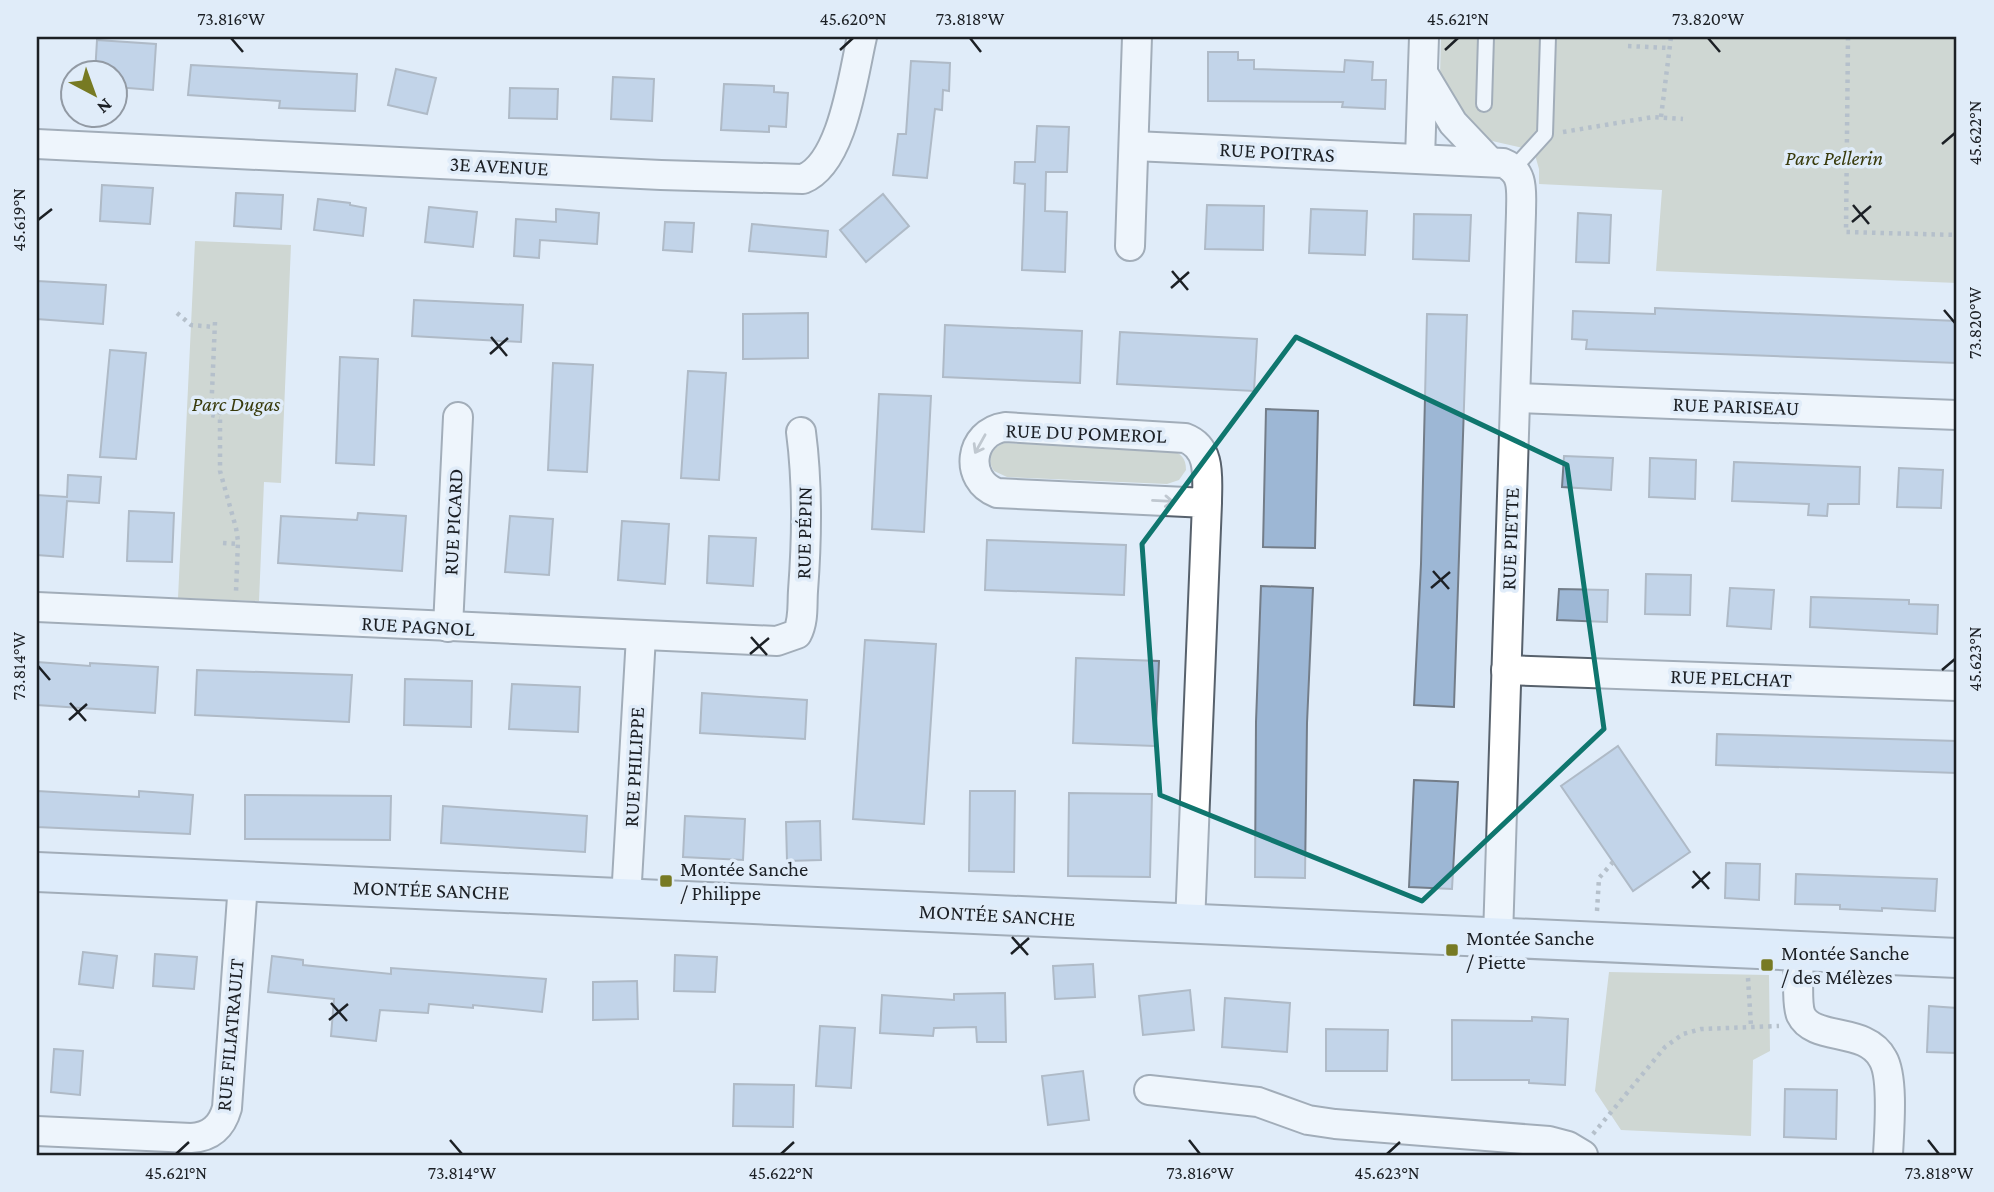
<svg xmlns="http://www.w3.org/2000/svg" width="1994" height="1192" viewBox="0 0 1994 1192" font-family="'Crimson Pro',serif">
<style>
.green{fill:#babca5}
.building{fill:#9db7d5;stroke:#737d89;stroke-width:2}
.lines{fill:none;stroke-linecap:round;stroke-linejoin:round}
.lane-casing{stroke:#57616c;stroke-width:18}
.street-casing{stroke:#57616c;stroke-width:32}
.secondary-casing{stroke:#57616c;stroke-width:42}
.path{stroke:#828a93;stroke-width:4.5;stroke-dasharray:3.5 5;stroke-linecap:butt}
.lane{stroke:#fff;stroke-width:14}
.street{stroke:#fff;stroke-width:28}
.secondary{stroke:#dbebfd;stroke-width:38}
.oneway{stroke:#999b9d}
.marked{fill:none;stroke:#0f766e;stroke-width:5;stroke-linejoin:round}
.ticks{fill:none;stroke:#1c2025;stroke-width:2.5}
.poi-dot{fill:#777a23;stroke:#e0ecf9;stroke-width:2.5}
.labels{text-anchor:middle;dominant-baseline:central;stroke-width:7;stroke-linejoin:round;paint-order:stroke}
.street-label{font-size:21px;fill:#1c2025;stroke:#e0ecf9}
.park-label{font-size:21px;font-style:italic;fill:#383a0b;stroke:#e0ecf9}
.poi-label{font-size:21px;fill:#1c2025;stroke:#e0ecf9;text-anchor:start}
.neatline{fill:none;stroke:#1c2025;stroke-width:2.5}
.ticks-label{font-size:18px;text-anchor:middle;fill:#1c2025}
</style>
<rect width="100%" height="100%" fill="#e0ecf9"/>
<g class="green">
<path d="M1441,37H1957V283L1656,271L1662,190L1539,184V169L1535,155L1523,148L1492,141L1465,124L1440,76Z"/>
<path d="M195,241L291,245L281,483L264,482L259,601L178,598Z"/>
<path d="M1004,443L1170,450C1181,453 1186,458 1186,470L1179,480L1167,484L1007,477L994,471C986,459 991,448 1004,443Z"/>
<path d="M1609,972L1769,975L1770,1051L1753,1060L1751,1136L1621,1130L1595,1091Z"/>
</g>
<g class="building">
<path d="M97,40L156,44L153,90L116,87V74H95Z"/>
<path d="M1208,52H1238V60H1254V69L1344,72L1345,60L1373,62L1372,80H1386L1385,109L1342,107L1343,102L1208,101Z"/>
<path d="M911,61L950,63L949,91L943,90L942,110L935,109L927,178L893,175L898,134H906Z"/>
<path d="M191,65L357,74L355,111L279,108L280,101L188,95Z"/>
<path d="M396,69L436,78L427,114L388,105Z"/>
<path d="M613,77L654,79L652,121L611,119Z"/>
<path d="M724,84L774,86V92L788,93L786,127L769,126V132L721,130Z"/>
<path d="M510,88L558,89L557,119L509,118Z"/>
<path d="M1037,126L1069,127L1067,172H1046L1045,211L1067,212L1065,272L1022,270L1025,184L1014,183L1015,162H1035Z"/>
<path d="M102,185L153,188L150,224L100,221Z"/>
<path d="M236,193L283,195L281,229L234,226Z"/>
<path d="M883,194L909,226L866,262L840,230Z"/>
<path d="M318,199L350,203V205L366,208L363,236L314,230Z"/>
<path d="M1207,205L1264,206L1263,250L1205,249Z"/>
<path d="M429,207L477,212L473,247L425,242Z"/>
<path d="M556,209L599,213L597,244L540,240L539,258L514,256L516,219L556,222Z"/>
<path d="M1311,209L1367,211L1365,255L1309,253Z"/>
<path d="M1578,213L1611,215L1609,263L1576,262Z"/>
<path d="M1414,214L1471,215L1469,261L1413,259Z"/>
<path d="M665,222L694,223L692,252L663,250Z"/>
<path d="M752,224L828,231L826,257L749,251Z"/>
<path d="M37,281L106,285L103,324L37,319Z"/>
<path d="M414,300L523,305L521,342L412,336Z"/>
<path d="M1655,308L1957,321V363L1586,349L1587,340L1572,339L1573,311L1655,314Z"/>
<path d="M808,313V358L743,359V314Z"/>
<path d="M1427,314L1467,315L1454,707L1414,705L1421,564Z"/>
<path d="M945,325L1082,331L1080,383L943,377Z"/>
<path d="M1120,332L1257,339L1254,391L1117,384Z"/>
<path d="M110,350L146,353L136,459L100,457Z"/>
<path d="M340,357L378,359L374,465L336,463Z"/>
<path d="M553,363L593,365L587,472L548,470Z"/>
<path d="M688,371L726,373L719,480L681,478Z"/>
<path d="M879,394L931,396L924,532L872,529Z"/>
<path d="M1266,409L1318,411L1315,548L1263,547Z"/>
<path d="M1564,456L1613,458L1611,490L1562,487Z"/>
<path d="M1650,458L1696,460L1695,499L1649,497Z"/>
<path d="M1734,462L1860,467L1859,504H1828L1827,516L1808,515L1809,504L1732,501Z"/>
<path d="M1899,468L1943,470L1941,508L1897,507Z"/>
<path d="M68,475L101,477L99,503L67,501L63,557L37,555V495L67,497Z"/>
<path d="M129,511L174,513L172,562L127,561Z"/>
<path d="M358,513L406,516L402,571L278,563L281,516L357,520Z"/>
<path d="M510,516L553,519L549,575L505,572Z"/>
<path d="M622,521L669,524L665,584L618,580Z"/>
<path d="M709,536L756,538L753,586L707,583Z"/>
<path d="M987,540L1126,545L1124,595L985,590Z"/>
<path d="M1646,574L1691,575L1690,615L1645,614Z"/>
<path d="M1261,586L1313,588L1307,723L1305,878L1255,877L1256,722Z"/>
<path d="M1730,588L1774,590L1771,629L1727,626Z"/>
<path d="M1559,589L1608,590L1607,622L1557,620Z"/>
<path d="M1811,597L1909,600V604L1938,605L1937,634L1810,627Z"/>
<path d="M865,640L936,644L924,824L853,819Z"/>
<path d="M1076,658L1159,661L1155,746L1073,743Z"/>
<path d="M37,662L90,666V663L158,667L155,713L37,705Z"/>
<path d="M197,670L352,675L349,722L195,715Z"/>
<path d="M405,679L472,681L471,727L404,725Z"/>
<path d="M512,684L580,687L578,732L509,729Z"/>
<path d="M702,693L807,700L805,739L700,733Z"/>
<path d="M1717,734L1957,741V773L1716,765Z"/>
<path d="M1618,746L1690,852L1633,891L1561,786Z"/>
<path d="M1414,780L1458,782L1452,889L1409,887Z"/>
<path d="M37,791L139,797V791L193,795L190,834L37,827Z"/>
<path d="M970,791H1015L1014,872L969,871Z"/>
<path d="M1069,793L1152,794L1150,877L1068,876Z"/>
<path d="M245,795L391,796L390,840L245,839Z"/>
<path d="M443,806L587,816L585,852L441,843Z"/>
<path d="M685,816L745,819L743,860L683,857Z"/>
<path d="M820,821L821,860L787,861L786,822Z"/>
<path d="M1726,863L1760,864L1759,900L1725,898Z"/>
<path d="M1796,874L1937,879L1935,911L1882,908V911L1840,909V905L1795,904Z"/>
<path d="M83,952L117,956L113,988L79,984Z"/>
<path d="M155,954L197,957L194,989L153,986Z"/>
<path d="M675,955L717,957L715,992L674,991Z"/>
<path d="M272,956L303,960V965L391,974V968L546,979L542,1012L473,1005V1008L429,1004L428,1013L380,1010L376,1041L331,1036L334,999L268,992Z"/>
<path d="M1093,964L1095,997L1055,999L1053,966Z"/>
<path d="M637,981L638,1019L593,1020V982Z"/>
<path d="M1190,990L1194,1030L1143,1035L1139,996Z"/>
<path d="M1005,993L1006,1042H977L976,1027L934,1028L933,1036L880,1033L882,995L954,1000V994Z"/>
<path d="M1225,998L1290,1003L1287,1052L1222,1047Z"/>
<path d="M1929,1006L1957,1008V1053L1927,1052Z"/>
<path d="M1532,1017L1568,1019L1565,1085L1529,1083V1080H1452V1020L1532,1021Z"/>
<path d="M820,1026L855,1028L851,1088L816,1086Z"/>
<path d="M1326,1029L1388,1030L1387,1071H1326Z"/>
<path d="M54,1049L83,1051L80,1095L51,1092Z"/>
<path d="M1083,1071L1089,1120L1048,1125L1042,1076Z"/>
<path d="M734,1084L794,1085L793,1127L733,1126Z"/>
<path d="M1785,1089L1837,1090L1836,1139L1784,1137Z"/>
</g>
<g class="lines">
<g class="lane-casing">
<g id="lane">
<path d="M1484,104L1486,37"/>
<path d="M1514,168L1545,134L1548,37"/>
</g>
</g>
<g class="street-casing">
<g id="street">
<path d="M1423,73L1453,123L1490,162"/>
<path d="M37,144L661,175L803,179C843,163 853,75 862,37"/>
<path d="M1134,146L1503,163C1525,172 1521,192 1521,213L1498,937"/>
<path d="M1420,158L1424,37"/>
<path d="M1130,246L1137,37"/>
<path d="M1516,398L1957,415"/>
<path d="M37,607L777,641L797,634C804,621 802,605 803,591C807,538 808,485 801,432"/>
<path d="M448,627L458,417"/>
<path d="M1506,670L1957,686"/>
<path d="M626,899L641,636"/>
<path d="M1190,924L1207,503C1207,479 1212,448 1185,438L1005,427C969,432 963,480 997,493L1207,503"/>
<path d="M1799,950C1799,964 1796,1004 1801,1015C1814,1042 1866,1026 1883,1059C1894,1078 1889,1132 1888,1155"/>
<path d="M1149,1090L1258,1102L1308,1120L1335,1124L1549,1141L1568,1146L1583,1155"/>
<path d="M37,1131L191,1138C211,1137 222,1126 227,1108L243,883"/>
</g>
</g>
<g class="secondary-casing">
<path id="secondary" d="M37,872L1957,958"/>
</g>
<g class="path">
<path d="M1848,37L1846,232L1957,235"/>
<path d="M1628,46L1669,48"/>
<path d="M1661,117L1671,37"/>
<path d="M1563,132L1653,117L1683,119"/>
<path d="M177,313L191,325L214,327"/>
<path d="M215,322L211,415L220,417"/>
<path d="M220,411V471L236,528L238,541L236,592"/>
<path d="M223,543L238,544"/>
<path d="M1597,911L1599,878L1613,862"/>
<path d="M1748,978L1751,1026"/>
<path d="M1593,1134L1665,1047L1683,1034L1701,1029L1779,1026"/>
</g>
<use href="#lane" class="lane"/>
<use href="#street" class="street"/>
<use href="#secondary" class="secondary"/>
</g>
<defs><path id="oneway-shaft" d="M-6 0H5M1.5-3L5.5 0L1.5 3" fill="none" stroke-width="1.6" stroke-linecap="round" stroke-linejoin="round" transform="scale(1.75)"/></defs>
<g class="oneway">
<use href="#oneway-shaft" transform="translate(980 444) rotate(119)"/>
<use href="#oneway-shaft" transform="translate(1163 501) rotate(3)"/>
</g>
<path d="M0 0H1994V1192H0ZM1296,337L1567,465L1604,729L1422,901L1160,795L1142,544Z" fill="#e0ecf9" fill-opacity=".55" fill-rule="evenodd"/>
<path class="marked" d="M1296,337L1567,465L1604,729L1422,901L1160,795L1142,544Z"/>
<path class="ticks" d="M231,38L243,52M970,38L981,52M1708,38L1720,52M840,50L853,38M1445,50L1458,38M1942,144L1955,133M1853,205L1869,224M38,220L52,209M1852,222L1871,206M1172,271L1188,290M1171,288L1189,272M1944,310L1955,323M491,337L507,356M490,354L508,338M1433,571L1449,589M1431,588L1450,572M751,637L767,655M750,654L769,638M38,666L50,680M1942,670L1955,659M70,703L86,721M69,720L87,704M1693,871L1709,889M1692,888L1710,872M1012,937L1028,955M1011,954L1029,938M331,1003L347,1021M329,1020L348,1004M450,1140L462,1154M1189,1140L1200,1154M1928,1140L1939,1154M176,1154L189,1142M781,1154L794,1142M1387,1154L1400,1142"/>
<g class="poi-dot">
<rect x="659" y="874" width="14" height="14" rx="3.5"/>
<rect x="1445" y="943" width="14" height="14" rx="3.5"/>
<rect x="1760" y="958" width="14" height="14" rx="3.5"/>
</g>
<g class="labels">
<g class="street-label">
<text transform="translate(1277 152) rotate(3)">RUE POITRAS</text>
<text transform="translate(499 166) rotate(3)">3E AVENUE</text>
<text transform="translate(1736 406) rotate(2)">RUE PARISEAU</text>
<text transform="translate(1086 433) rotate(2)">RUE DU POMEROL</text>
<text transform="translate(453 522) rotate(-87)">RUE PICARD</text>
<text transform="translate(804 533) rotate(-89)">RUE PÉPIN</text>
<text transform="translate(1510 539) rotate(-88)">RUE PIETTE</text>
<text transform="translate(418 626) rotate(3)">RUE PAGNOL</text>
<text transform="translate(1731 678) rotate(2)">RUE PELCHAT</text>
<text transform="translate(634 767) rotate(-87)">RUE PHILIPPE</text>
<text transform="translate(431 890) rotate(2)">MONTÉE SANCHE</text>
<text transform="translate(997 915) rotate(3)">MONTÉE SANCHE</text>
<text transform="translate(230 1035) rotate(-85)">RUE FILIATRAULT</text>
</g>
<g class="park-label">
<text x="1834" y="158">Parc Pellerin</text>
<text x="236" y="404">Parc Dugas</text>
</g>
<g class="poi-label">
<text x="680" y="869">Montée Sanche<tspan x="680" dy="24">/ Philippe</tspan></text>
<text x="1466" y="938">Montée Sanche<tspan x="1466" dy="24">/ Piette</tspan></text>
<text x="1781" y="953">Montée Sanche<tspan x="1781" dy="24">/ des Mélèzes</tspan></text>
</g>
</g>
<rect width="1994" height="1192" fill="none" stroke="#e0ecf9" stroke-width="77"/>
<g transform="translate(94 94) rotate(139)"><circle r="33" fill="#e0ecf9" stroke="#929aa4" stroke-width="2"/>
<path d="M0-5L12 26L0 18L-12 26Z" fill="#777a23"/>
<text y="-10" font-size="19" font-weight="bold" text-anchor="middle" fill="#1c2025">N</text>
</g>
<rect x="38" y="38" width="1917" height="1116" class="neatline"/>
<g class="ticks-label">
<text x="231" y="25">73.816°W</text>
<text x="853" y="25">45.620°N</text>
<text x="970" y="25">73.818°W</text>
<text x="1458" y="25">45.621°N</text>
<text x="1708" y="25">73.820°W</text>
<text transform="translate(1975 133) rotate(-90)" y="6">45.622°N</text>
<text transform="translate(19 220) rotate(-90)" y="6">45.619°N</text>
<text transform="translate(1975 323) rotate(-90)" y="6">73.820°W</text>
<text transform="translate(1975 659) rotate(-90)" y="6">45.623°N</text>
<text transform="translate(19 666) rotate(-90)" y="6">73.814°W</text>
<text x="176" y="1179">45.621°N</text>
<text x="462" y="1179">73.814°W</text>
<text x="781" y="1179">45.622°N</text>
<text x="1200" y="1179">73.816°W</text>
<text x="1387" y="1179">45.623°N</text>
<text x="1939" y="1179">73.818°W</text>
</g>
</svg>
